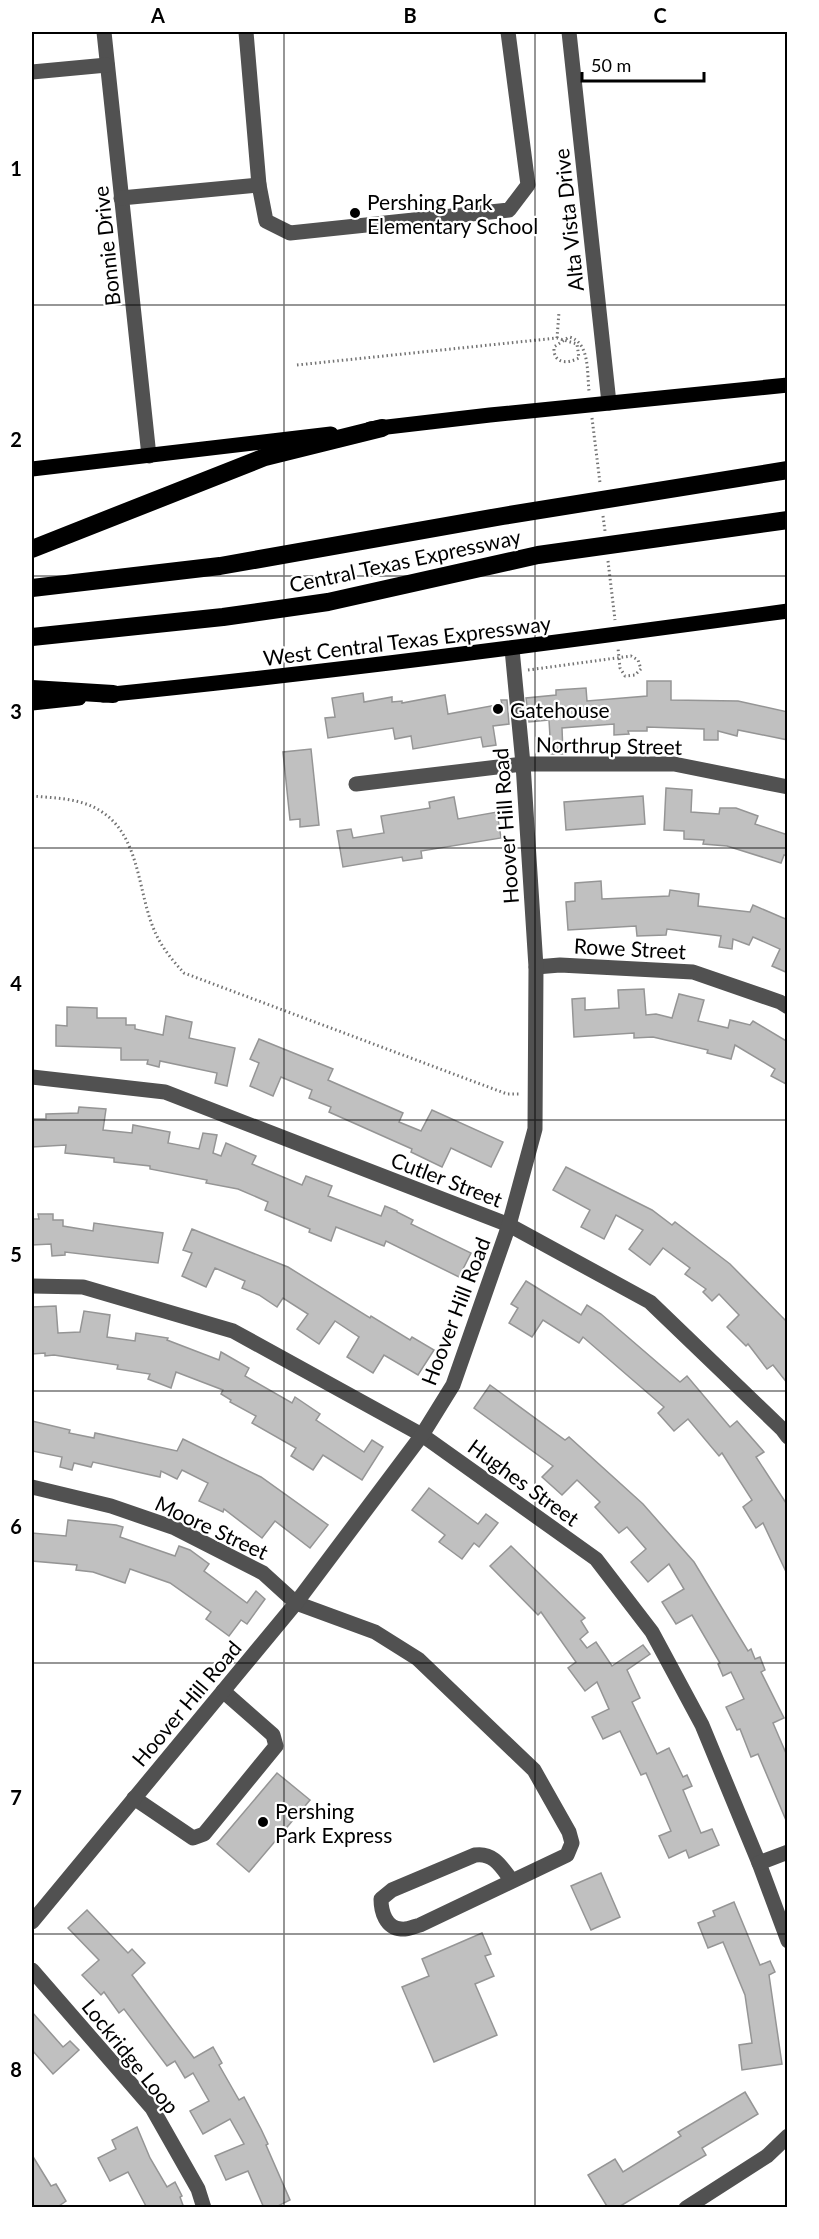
<svg xmlns="http://www.w3.org/2000/svg" width="819" height="2239" viewBox="0 0 819 2239" font-family="Lato,sans-serif">
<style>
.building{fill:#c0c0c0;stroke:#959595;stroke-width:1.5}
.lines{fill:none;stroke-linecap:round;stroke-linejoin:round}
.path{stroke:#737373;stroke-width:3;stroke-dasharray:1.5 3;stroke-linecap:butt}
.minor{stroke:#515151;stroke-width:15}
.major{stroke:#000;stroke-width:15}
.highway{stroke:#000;stroke-width:18}
.grid{fill:none;stroke:#000;stroke-width:1.5;stroke-opacity:0.55}
.poi-dot{fill:#000;stroke:#fff;stroke-width:2}
.labels{text-anchor:middle;dominant-baseline:central;stroke-width:4.5;stroke-linejoin:round;paint-order:stroke}
.poi-label{font-size:21px;fill:#000;stroke:#fff;text-anchor:start}
.street-label{font-size:21px;fill:#000;stroke:#fff}
.neatline{fill:none;stroke:#000;stroke-width:2}
.grid-label{font-size:20px;text-anchor:middle;font-weight:bold;fill:#000}
</style>
<rect width="100%" height="100%" fill="#fff"/>
<g class="building">
<path d="M647,681H671V700L738,701L788,712V740L738,730L737,736L718,731V740H704V729L647,727V731H628L629,734L614,735V724L562,728L563,754H551L549,720L529,722L526,698L556,695V690L586,688L587,701L647,696Z"/>
<path d="M363,693L364,702L392,697V702L402,701V703L445,695L448,714L502,704L501,700H507L509,724L493,726L496,745L483,747L481,737L413,749L411,736L395,739L393,728L328,738L325,718L335,717L332,698Z"/>
<path d="M311,749L319,825L300,827V819L290,820L283,752Z"/>
<path d="M666,788L692,790L691,812L719,814L720,808H736L758,816L755,824L788,835V856L784,855L781,863L727,846L703,844L704,840L684,839V831L664,830Z"/>
<path d="M643,796L645,824L566,830L564,802Z"/>
<path d="M454,797L458,819L497,812L501,838L421,851L422,858L403,861L402,857L343,867L337,831L351,829L353,838L384,833L381,816L430,808L429,802Z"/>
<path d="M601,881L602,899L669,896L670,890L699,894L698,906L750,912L753,905L788,920V973L772,966L780,949L753,937L749,945L733,939L732,949L719,947L721,936L667,929L666,935L637,936L636,926L568,930L566,902L575,901V883Z"/>
<path d="M644,989L646,1015L656,1014L672,1018L679,994L704,1000L698,1021L728,1028L730,1020L750,1025L753,1021L788,1042V1085L771,1076L775,1069L735,1045L731,1059L707,1053L708,1050L653,1037L634,1038V1033L574,1037L572,999L585,998V1010L619,1008L618,990Z"/>
<path d="M67,1007L97,1008V1018H126V1025H135V1029L163,1035L166,1016L192,1022L189,1038L235,1048L227,1086L215,1083L217,1073L160,1061L159,1067L147,1064L148,1060H121V1048L56,1046V1025L67,1026Z"/>
<path d="M259,1039L333,1069L328,1080L403,1113L399,1122L421,1131L432,1110L503,1142L491,1167L451,1148L442,1167L411,1152L412,1149L329,1112L331,1107L309,1098L312,1090L281,1077L273,1096L250,1086L259,1063L250,1059Z"/>
<path d="M79,1107L106,1109L103,1130L132,1133L133,1125L170,1132L168,1143L199,1149L203,1133L217,1135L213,1153L221,1156L226,1143L256,1156L252,1164L302,1185L306,1176L332,1186L328,1196L381,1216L385,1206L397,1211V1212L413,1220L411,1224L471,1253L459,1277L386,1241L384,1246L336,1227L331,1241L309,1232L310,1229L265,1210L268,1202L238,1189L206,1183L207,1180L150,1169V1166L114,1162V1158L65,1153L66,1145L32,1147V1119H46V1114L78,1113Z"/>
<path d="M566,1167L652,1210L672,1225L675,1222L730,1264L788,1323V1384L773,1365L767,1369L748,1344L746,1346L727,1327L739,1315L719,1294L712,1301L703,1292L706,1289L685,1274L690,1268L663,1248L650,1265L629,1249L643,1230L616,1215L604,1239L581,1227L590,1210L553,1190Z"/>
<path d="M38,1214H53V1220H63V1226L93,1231L94,1223L163,1233L158,1263L65,1252V1255L52,1256L51,1244L32,1245V1219H39Z"/>
<path d="M192,1229L288,1267L370,1318L371,1316L410,1340L412,1337L434,1350L418,1375L384,1355L373,1373L347,1357L359,1337L335,1321L319,1344L297,1329L308,1314L283,1298L277,1307L259,1295L242,1288L245,1281L215,1268L206,1287L182,1276L192,1253L183,1250Z"/>
<path d="M526,1281L581,1315L587,1305L601,1314L680,1382L687,1376L730,1427L737,1421L764,1452L756,1457L788,1506V1576L763,1523L756,1528L743,1507L752,1500L722,1453L719,1456L688,1419L674,1431L658,1413L664,1407L583,1337L579,1343L543,1320L532,1337L509,1323L518,1308L511,1304Z"/>
<path d="M56,1306L58,1333L80,1332L84,1311L110,1315L107,1337L135,1341L136,1333L168,1338L167,1340L219,1360L221,1352L249,1368L245,1376L292,1403L295,1397L320,1414L316,1420L364,1452L372,1440L383,1447L362,1480L323,1455L313,1470L291,1456L296,1448L252,1423L256,1416L230,1402L231,1400L221,1394L223,1390L176,1372L171,1388L148,1379L150,1374L117,1369L118,1365L54,1355L45,1356V1353L32,1354V1307Z"/>
<path d="M490,1385L565,1440L569,1437L643,1504L694,1562L748,1651L751,1649L755,1659L760,1657L765,1670L761,1672L784,1718L773,1723L788,1758V1825L758,1754L751,1757L740,1729L737,1730L726,1707L744,1699L731,1672L723,1676L718,1664L720,1663L692,1615L676,1624L662,1602L684,1589L669,1564L648,1582L631,1562L646,1549L627,1527L619,1533L595,1507L600,1502L577,1480L562,1495L542,1477L553,1466L474,1408Z"/>
<path d="M32,1421L70,1430L69,1433L94,1438L95,1433L177,1451L183,1439L261,1477L328,1525L310,1548L275,1521L262,1538L224,1509L223,1512L199,1501L208,1483L182,1470L177,1479L161,1471L160,1477L93,1462L91,1467L74,1463L72,1470L60,1467L62,1457L32,1451Z"/>
<path d="M429,1488L478,1524L486,1514L498,1523L479,1547L474,1543L462,1559L439,1542L445,1535L412,1510Z"/>
<path d="M68,1520L116,1525L123,1527L120,1537L175,1556L179,1546L190,1550L209,1564L204,1571L247,1603L256,1591L265,1599L247,1624L241,1620L229,1636L206,1619L211,1612L170,1583L130,1569L125,1583L93,1572L76,1570L77,1565L32,1561V1533L66,1536Z"/>
<path d="M511,1546L585,1618L581,1621L588,1632L580,1639L587,1648L596,1642L612,1666L643,1645L650,1654L627,1670L640,1698L632,1702L657,1754L669,1748L683,1777L687,1775L692,1786L683,1790L701,1833L712,1829L719,1845L689,1858L686,1850L669,1858L659,1836L671,1831L646,1773L641,1775L620,1731L603,1739L592,1717L609,1709L597,1682L585,1691L568,1668L576,1662L541,1612L538,1615L490,1566Z"/>
<path d="M277,1773L310,1800L249,1872L217,1844Z"/>
<path d="M601,1873L620,1917L591,1930L571,1886Z"/>
<path d="M734,1902L760,1965L770,1961L775,1972L769,1975L782,2064L742,2070L739,2045L752,2043L745,1995L723,1942L708,1948L698,1923L715,1916L713,1911Z"/>
<path d="M87,1910L128,1953L132,1949L145,1963L132,1975L194,2058L213,2047L222,2063L219,2065L239,2100L244,2097L261,2129L268,2144L266,2145L290,2200L274,2208H264L248,2171L226,2180L215,2156L244,2144L230,2119L203,2134L190,2111L209,2101L193,2073L185,2078L175,2061L167,2066L124,2009L119,2013L104,1992L101,1995L82,1975L99,1960L68,1928Z"/>
<path d="M482,1933L491,1954L485,1956L494,1976L475,1984L497,2035L434,2062L402,1987L429,1976L422,1959Z"/>
<path d="M32,2012L63,2047L70,2041L79,2050L53,2074L32,2050Z"/>
<path d="M745,2092L758,2114L702,2148L706,2155L617,2208H608L588,2175L615,2159L623,2172L681,2136L678,2132Z"/>
<path d="M137,2127L150,2158L167,2187L175,2182L182,2196L180,2197L184,2208H147L128,2172L110,2181L98,2158L116,2149L112,2140Z"/>
<path d="M32,2155L51,2186L56,2184L66,2201L56,2208H32Z"/>
</g>
<g class="lines">
<g class="path">
<path d="M557,338L559,312"/>
<path d="M297,365L557,338L577,344L579,358C567,364 553,364 554,347L569,337C590,342 587,373 589,391"/>
<path d="M592,418L600,483"/>
<path d="M603,516L605,531"/>
<path d="M608,561L615,620"/>
<path d="M528,670L631,656L638,660L641,669L635,675L625,676L620,668L618,648"/>
<path d="M32,796C54,798 79,798 99,810C141,835 137,892 155,932C162,948 173,961 184,973L507,1094H521"/>
</g>
<g class="minor">
<path d="M104,32L149,456"/>
<path d="M246,32L259,185L266,221L290,233L509,210L528,185L508,32"/>
<path d="M569,32L609,403"/>
<path d="M32,72L107,65"/>
<path d="M121,198L259,185"/>
<path d="M356,784L523,764H674L788,787"/>
<path d="M536,967L560,965L693,972L780,1002L788,1007"/>
<path d="M32,1077L165,1092L509,1225L650,1302L782,1429L788,1437"/>
<path d="M32,1286L83,1287L233,1331L422,1435L596,1559L652,1632L702,1725L759,1863L788,1941"/>
<path d="M32,1487L111,1506L175,1528L263,1573L296,1603L375,1632L418,1659L534,1770L569,1832L572,1843L567,1855L420,1925C415,1926 407,1930 401,1929C386,1928 381,1912 381,1899L392,1890L475,1855C494,1852 502,1868 512,1881"/>
<path d="M134,1798L193,1838L204,1834L276,1746L273,1735L223,1691"/>
<path d="M759,1863L788,1852"/>
<path d="M32,1922L296,1603L422,1435L453,1385L509,1225L535,1129L536,967L523,764L512,649"/>
<path d="M32,1970L152,2108L198,2189L204,2208"/>
<path d="M686,2208L767,2156L788,2136"/>
</g>
<g class="major">
<path d="M370,429L490,415L788,385"/>
<path d="M32,469L331,434"/>
<path d="M103,695C332,672 560,642 788,611"/>
<path d="M32,703L79,698"/>
</g>
<g class="highway">
<path d="M32,549L265,457L382,428"/>
<path d="M32,588L220,566L503,516L788,470"/>
<path d="M32,637L223,617L328,602L538,555L788,520"/>
<path d="M32,689L113,694"/>
</g>
</g>
<path class="grid" d="M284,32V2208M535,32V2208M32,305H788M32,576H788M32,848H788M32,1120H788M32,1391H788M32,1663H788M32,1934H788"/>
<g class="poi-dot">
<circle cx="355" cy="213" r="6"/>
<circle cx="498" cy="709" r="6"/>
<circle cx="263" cy="1822" r="6"/>
</g>
<g class="labels">
<g class="poi-label">
<text x="367" y="201">Pershing Park<tspan x="367" dy="24">Elementary School</tspan></text>
<text x="510" y="709">Gatehouse</text>
<text x="275" y="1810">Pershing<tspan x="275" dy="24">Park Express</tspan></text>
</g>
<g class="street-label">
<text transform="translate(568 220) rotate(-96)">Alta Vista Drive</text>
<text transform="translate(106 246) rotate(-96)">Bonnie Drive</text>
<text transform="translate(405 560) rotate(-12)">Central Texas Expressway</text>
<text transform="translate(407 640) rotate(-7)">West Central Texas Expressway</text>
<text transform="translate(609 745) rotate(1)">Northrup Street</text>
<text transform="translate(505 826) rotate(-94)">Hoover Hill Road</text>
<text transform="translate(630 948) rotate(3)">Rowe Street</text>
<text transform="translate(447 1179) rotate(21)">Cutler Street</text>
<text transform="translate(455 1311) rotate(-69)">Hoover Hill Road</text>
<text transform="translate(524 1482) rotate(36)">Hughes Street</text>
<text transform="translate(212 1527) rotate(25)">Moore Street</text>
<text transform="translate(186 1703) rotate(-50)">Hoover Hill Road</text>
<text transform="translate(131 2056) rotate(51)">Lockridge Loop</text>
</g>
</g>
<rect width="819" height="2239" fill="none" stroke="#ffffff" stroke-width="66"/>
<path d="M582 72v9h122v-9" fill="none" stroke="#000000" stroke-width="3"/>
<text x="591" y="72" font-size="18" fill="#000000" stroke="#ffffff" stroke-width="4.5" paint-order="stroke">50 m</text>
<rect x="33" y="33" width="753" height="2173" class="neatline"/>
<g class="grid-label">
<text x="158" y="23">A</text>
<text x="410" y="23">B</text>
<text x="660" y="23">C</text>
<text x="16" y="176">1</text>
<text x="16" y="447">2</text>
<text x="16" y="719">3</text>
<text x="16" y="991">4</text>
<text x="16" y="1262">5</text>
<text x="16" y="1534">6</text>
<text x="16" y="1805">7</text>
<text x="16" y="2077">8</text>
</g>
</svg>
